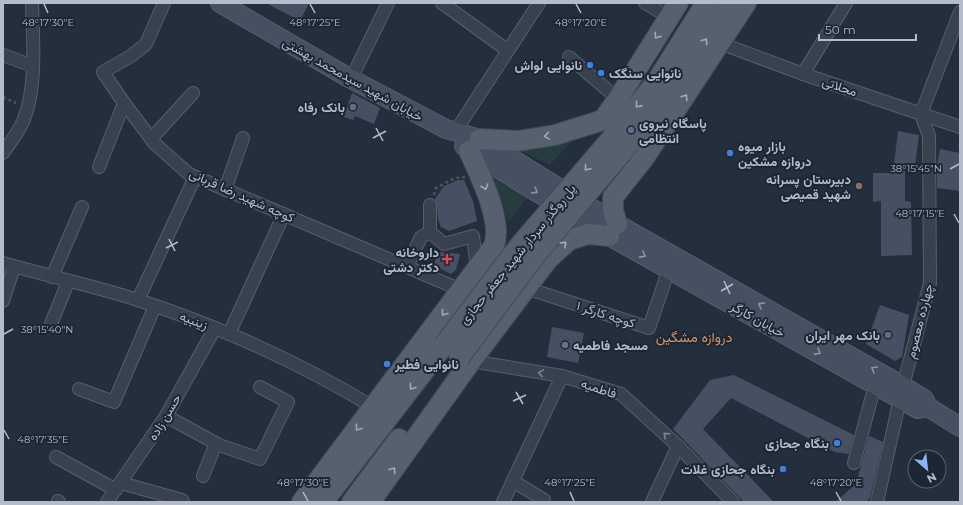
<svg xmlns="http://www.w3.org/2000/svg" width="963" height="505" viewBox="0 0 963 505" font-family="Montserrat,Vazirmatn,sans-serif">
<style>
.green{fill:#263c3f}
.building{fill:#455162}
.lines{fill:none;stroke-linecap:round;stroke-linejoin:round}
.street-casing{stroke:#565f6c;stroke-width:14}
.secondary-casing{stroke:#565f6c;stroke-width:20}
.primary-casing{stroke:#414a57;stroke-width:22}
.path{stroke:#44595c;stroke-width:2.5;stroke-dasharray:3 3;stroke-linecap:butt}
.street{stroke:#38414e;stroke-width:12}
.secondary{stroke:#465061;stroke-width:18}
.primary{stroke:#56606e;stroke-width:20}
.primary-bridge-casing{stroke:#414a57;stroke-width:22;stroke-linecap:butt}
.primary-bridge{stroke:#56606e;stroke-width:20}
.oneway{stroke:#a1aab7}
.oneway2{stroke:#8e96a5}
.oneway3{stroke:#7c8592}
.ticks{fill:none;stroke:#b4bcc9;stroke-width:1.5}
.shop-dot{fill:#3f7fe0;stroke:#1d2633;stroke-width:1.5}
.service-dot{fill:#5c6f8a;stroke:#1d2633;stroke-width:1.5}
.education-dot{fill:#8d6e63;stroke:#1d2633;stroke-width:1.5}
.health-dot{fill:#e0444e;stroke:#1d2633;stroke-width:1.5}
.worship-dot{fill:#6b7280;stroke:#1d2633;stroke-width:1.5}
.labels{text-anchor:middle;dominant-baseline:central;stroke-width:4;stroke-linejoin:round;paint-order:stroke}
.poi-label{font-size:13px;font-weight:bold;fill:#b4bcc9;stroke:#1d2633;text-anchor:end}
.street-label{font-size:13px;fill:#b4bcc9;stroke:#1d2633}
.neighbourhood-label{font-size:14px;fill:#d59563;stroke:#1d2633}
.ticks-label{font-size:10px;text-anchor:middle;fill:#b4bcc9;stroke:#1d2633;stroke-width:4;stroke-linejoin:round;paint-order:stroke}
</style>
<rect width="100%" height="100%" fill="#242f3e"/>
<g class="green">
<path d="M571,141L550,165L518,150Z"/>
<path d="M492,178L527,198L509,223Z"/>
</g>
<g class="building">
<path d="M266,3H309L300,21Z"/>
<path d="M352,93L380,108L374,124L355,116L353,120L344,117Z"/>
<path d="M898,131L919,135L915,166L905,164V201L911,202L912,255L881,256V201L873,202V173H893Z"/>
<path d="M940,149L960,153V191L937,188V164Z"/>
<path d="M458,180H464L473,201L477,221L449,231L441,227L438,219L437,205L435,199L444,186Z"/>
<path d="M440,252L460,254L456,270L451,274L433,265Z"/>
<path d="M880,305L909,315L902,357L895,361L866,344Z"/>
<path d="M552,327L584,333L578,363L547,357Z"/>
<path d="M734,375L854,435L849,454L835,452L731,398L703,429L774,502H744L673,429L710,380Z"/>
<path d="M869,436L883,442L870,498L866,502H835L856,484Z"/>
</g>
<g class="lines">
<g class="street-casing">
<g id="street">
<path d="M164,3L146,44L131,56L103,72L124,103L155,144L189,174L461,290"/>
<path d="M442,3L507,50"/>
<path d="M645,3L669,17"/>
<path d="M720,43L803,74L960,127"/>
<path d="M3,55L33,66"/>
<path d="M569,57L618,99"/>
<path d="M803,74L846,3"/>
<path d="M351,79L388,3"/>
<path d="M455,132L539,3"/>
<path d="M151,139L193,93"/>
<path d="M3,153C10,142 20,131 24,119C37,87 33,38 32,3"/>
<path d="M99,167L124,103"/>
<path d="M225,190L243,138"/>
<path d="M430,232L444,244L473,236L477,269"/>
<path d="M3,263C48,276 94,286 138,300C221,327 299,362 373,407"/>
<path d="M407,267L421,237L430,232V205"/>
<path d="M52,277L82,207"/>
<path d="M526,288L649,328L669,269"/>
<path d="M138,300L195,177"/>
<path d="M3,301L14,267"/>
<path d="M51,324L68,282"/>
<path d="M229,334L284,214"/>
<path d="M471,361L562,376L621,394L678,446L733,502"/>
<path d="M903,386L930,283L929,136L921,114L960,12"/>
<path d="M79,389L114,402L155,306"/>
<path d="M166,416L219,445L260,459L288,402L260,387"/>
<path d="M56,457L116,490"/>
<path d="M854,463L875,385"/>
<path d="M203,476L216,443"/>
<path d="M513,481L544,500"/>
<path d="M121,483L182,500L183,502"/>
<path d="M58,501L59,502"/>
<path d="M107,502L166,416L215,328"/>
<path d="M503,502L562,376"/>
<path d="M652,502L678,446"/>
<path d="M877,502L900,399"/>
</g>
</g>
<g class="secondary-casing">
<g id="secondary">
<path d="M220,3L351,79L446,129L480,139L617,224L903,386L924,399L928,407L960,427"/>
<path d="M464,146L469,151L609,236L918,409L928,407"/>
</g>
</g>
<g class="primary-casing">
<g id="primary">
<path d="M612,138L657,81L706,3"/>
<path d="M480,139L518,141L555,135L603,120L618,99L678,3"/>
<path d="M623,151L669,94L729,3"/>
<path d="M617,224L613,210V197L644,158L746,3"/>
<path d="M302,502L494,246C503,221 480,175 469,151"/>
<path d="M323,502L444,345"/>
<path d="M352,502L399,439"/>
<path d="M370,502L471,361L548,259L569,240L588,234L609,236"/>
</g>
</g>
<g class="path">
<path d="M3,97L16,103"/>
<path d="M434,195L436,188L455,178L465,177"/>
</g>
<use href="#street" class="street"/>
<use href="#secondary" class="secondary"/>
<use href="#primary" class="primary"/>
<g class="primary-bridge-casing">
<g id="primary-bridge">
<path d="M444,345L520,245L612,138"/>
<path d="M459,358L534,257L623,151"/>
</g>
</g>
<use href="#primary-bridge" class="primary-bridge"/>
</g>
<defs><path id="oneway-chevron" d="M-2-3.5L2.5 0L-2 3.5" fill="none" stroke-width="1.6" stroke-linecap="round" stroke-linejoin="round"/></defs>
<g class="oneway">
<use href="#oneway-chevron" transform="translate(657 36) rotate(123)"/>
<use href="#oneway-chevron" transform="translate(705 41) rotate(-56)"/>
<use href="#oneway-chevron" transform="translate(685 97) rotate(-57)"/>
<use href="#oneway-chevron" transform="translate(638 105) rotate(129)"/>
<use href="#oneway-chevron" transform="translate(547 136) rotate(171)"/>
<use href="#oneway-chevron" transform="translate(587 168) rotate(131)"/>
<use href="#oneway-chevron" transform="translate(485 187) rotate(71)"/>
<use href="#oneway-chevron" transform="translate(564 244) rotate(-42)"/>
<use href="#oneway-chevron" transform="translate(444 313) rotate(127)"/>
<use href="#oneway-chevron" transform="translate(412 387) rotate(127)"/>
<use href="#oneway-chevron" transform="translate(358 428) rotate(127)"/>
<use href="#oneway-chevron" transform="translate(393 470) rotate(-54)"/>
</g>
<g class="oneway2">
<use href="#oneway-chevron" transform="translate(535 191) rotate(31)"/>
<use href="#oneway-chevron" transform="translate(643 255) rotate(29)"/>
<use href="#oneway-chevron" transform="translate(761 305) rotate(-150)"/>
<use href="#oneway-chevron" transform="translate(818 352) rotate(29)"/>
<use href="#oneway-chevron" transform="translate(874 369) rotate(-150)"/>
</g>
<g class="oneway3">
<use href="#oneway-chevron" transform="translate(541 373) rotate(-171)"/>
<use href="#oneway-chevron" transform="translate(666 435) rotate(-138)"/>
</g>
<path class="ticks" d="M44,4L48,13M310,4L315,13M576,4L581,13M376,128L383,141M373,138L386,131M950,169L959,164M954,214L959,223M169,239L175,251M166,248L178,242M724,281L730,294M721,291L733,284M4,334L13,329M516,392L523,404M513,401L526,395M4,430L9,439M303,492L308,501M570,492L574,501M836,492L841,501"/>
<g class="shop-dot">
<circle cx="590" cy="65" r="4"/>
<circle cx="601" cy="73" r="4"/>
<circle cx="730" cy="153" r="4"/>
<circle cx="387" cy="364" r="4"/>
<circle cx="837" cy="443" r="4"/>
<circle cx="783" cy="469" r="4"/>
</g>
<g class="service-dot">
<circle cx="353" cy="107" r="4"/>
<circle cx="631" cy="130" r="4"/>
<circle cx="888" cy="335" r="4"/>
</g>
<circle class="education-dot" cx="859" cy="186" r="4"/>
<path class="health-dot" d="M445 253h4v4h4v4h-4v4h-4v-4h-4v-4h4z"/>
<circle class="worship-dot" cx="565" cy="345" r="4"/>
<g class="labels">
<g class="poi-label">
<text x="582" y="65">نانوایی لواش</text>
<text x="609" y="73" text-anchor="start">نانوایی سنگک</text>
<text x="345" y="107">بانک رفاه</text>
<text x="639" y="123" text-anchor="start">پاسگاه نیروی<tspan x="639" dy="15">انتظامی</tspan></text>
<text x="738" y="146" text-anchor="start">بازار میوه<tspan x="738" dy="15">دروازه مشکین</tspan></text>
<text x="851" y="179">دبیرستان پسرانه<tspan x="851" dy="15">شهید قمیصی</tspan></text>
<text x="439" y="252">داروخانه<tspan x="439" dy="15">دکتر دشتی</tspan></text>
<text x="880" y="335">بانک مهر ایران</text>
<text x="573" y="345" text-anchor="start">مسجد فاطمیه</text>
<text x="395" y="364" text-anchor="start">نانوایی فطیر</text>
<text x="829" y="443">بنگاه جحازی</text>
<text x="775" y="469">بنگاه جحازی غلات</text>
</g>
<g class="street-label">
<text transform="translate(353 79) rotate(29)">خیابان شهید سیدمحمد بهشتی</text>
<text transform="translate(840 86) rotate(19)">محلاتی</text>
<text transform="translate(242 195) rotate(24)">کوچه شهید رضا قربانی</text>
<text transform="translate(517 254) rotate(-51)">پل روگذر سردار شهید جعفر حجازی</text>
<text transform="translate(606 314) rotate(18)">کوچه کارگر ۱</text>
<text transform="translate(758 319) rotate(29)">خیابان کارگر</text>
<text transform="translate(194 320) rotate(20)">زینبیه</text>
<text transform="translate(919 321) rotate(-76)">چهارده معصوم</text>
<text transform="translate(599 388) rotate(18)">فاطمیه</text>
<text transform="translate(164 417) rotate(-59)">حسن زاده</text>
</g>
<g class="neighbourhood-label">
<text x="694" y="337">دروازه مشگین</text>
</g>
</g>
<g class="ticks-label">
<text x="48" y="26">48°17'30"E</text>
<text x="315" y="26">48°17'25"E</text>
<text x="581" y="26">48°17'20"E</text>
<text x="916" y="172">38°15'45"N</text>
<text x="920" y="217">48°17'15"E</text>
<text x="47" y="333">38°15'40"N</text>
<text x="43" y="443">48°17'35"E</text>
<text x="303" y="486">48°17'30"E</text>
<text x="570" y="486">48°17'25"E</text>
<text x="836" y="486">48°17'20"E</text>
</g>
<rect width="963" height="505" fill="none" stroke="#b4bcc9" stroke-width="8"/>
<g transform="translate(927 469) rotate(152)"><circle r="19" fill="#1d2633" stroke="#59626f"/>
<path d="M0-3L7 15L0 10L-7 15Z" fill="#8ab4f8"/>
<text y="-6" font-size="11" font-weight="bold" text-anchor="middle" fill="#b4bcc9">N</text>
</g>
<path d="M819 34v6h97v-6" fill="none" stroke="#b4bcc9" stroke-width="2"/>
<text x="825" y="34" font-size="12" fill="#b4bcc9" stroke="#1d2633" stroke-width="3" paint-order="stroke">50 m</text>
</svg>
